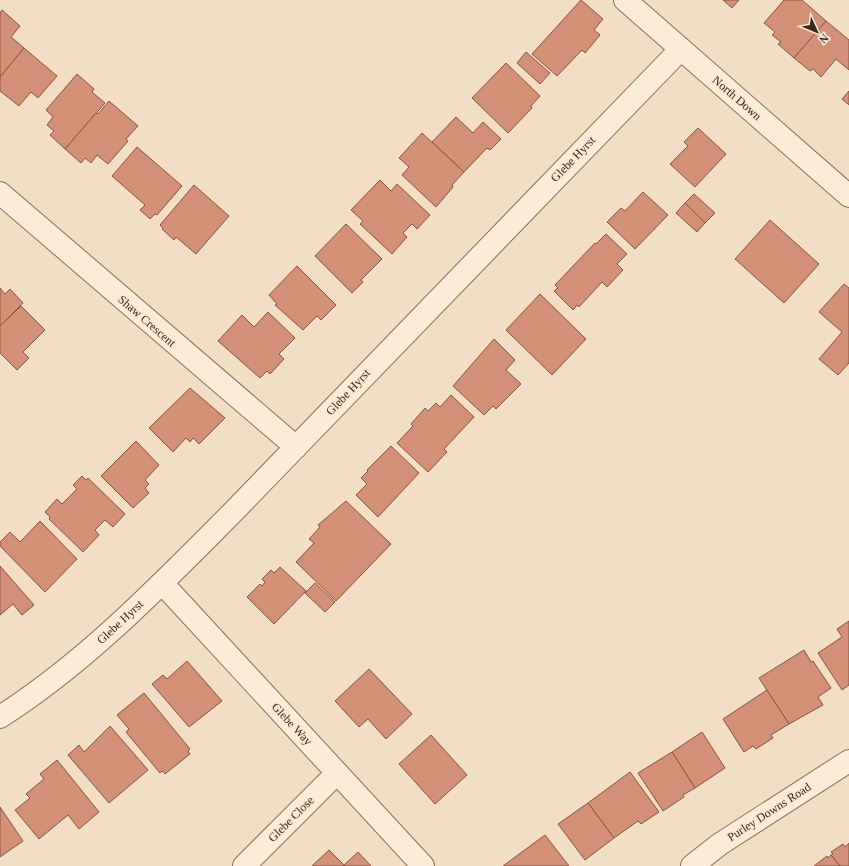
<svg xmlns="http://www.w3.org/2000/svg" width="849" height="866" viewBox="0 0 849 866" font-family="Georgia,serif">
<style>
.building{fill:#d29176;stroke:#8e533c}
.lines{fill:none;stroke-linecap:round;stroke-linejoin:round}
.minor-casing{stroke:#8d6e58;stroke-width:24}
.tertiary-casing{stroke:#8d6e58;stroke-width:24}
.minor{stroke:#fbecd7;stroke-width:22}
.tertiary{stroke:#fbecd7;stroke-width:22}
.labels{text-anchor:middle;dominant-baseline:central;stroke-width:3;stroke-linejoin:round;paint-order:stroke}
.street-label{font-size:12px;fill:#3c281d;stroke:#f8e9d3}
</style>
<rect width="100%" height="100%" fill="#f1dec3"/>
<g class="building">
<path d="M581,0L603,19L594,30L600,35L585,53L582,50L557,76L532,54Z"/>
<path d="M723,0H739L732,8Z"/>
<path d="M784,0H802L826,21L794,58L778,44L781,42L772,35L775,32L764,23Z"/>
<path d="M2,10L20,26L11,37L24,48L0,77V13Z"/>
<path d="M826,21L849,40V70L836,59L821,77L813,69L810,71L794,58Z"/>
<path d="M24,48L57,76L38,98L31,92L19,106L0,91V77Z"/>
<path d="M526,52L550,73L540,84L517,63Z"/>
<path d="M506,63L540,96L531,106L532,108L508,133L472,98Z"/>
<path d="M77,74L94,89L92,92L105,103L65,149L50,135L54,131L47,125L53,117L46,110Z"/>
<path d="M849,91V105L842,99Z"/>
<path d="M109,101L138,126L126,139L128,141L108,164L97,155L91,163L85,158L81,163L65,149L96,113L98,114Z"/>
<path d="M456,117L473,133L483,122L501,139L490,150L487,148L464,172L432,142Z"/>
<path d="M698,128L726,154L695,187L670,164L688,146L684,142Z"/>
<path d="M422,133L464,172L452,185L453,187L436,207L402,175L409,167L399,158Z"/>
<path d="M137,147L182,186L157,215L155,214L150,219L140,210L145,205L112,176Z"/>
<path d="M380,180L391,191L397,184L430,215L417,229L412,224L403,233L407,237L392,254L360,224L363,221L351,210Z"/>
<path d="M194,185L229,216L196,254L176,237L174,240L162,229L163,228L160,225Z"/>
<path d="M643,192L668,215L635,249L607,222L621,208L625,211Z"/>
<path d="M694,194L715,213L705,223L685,203Z"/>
<path d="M685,203L705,223L697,232L676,213Z"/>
<path d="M770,220L819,264L784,303L735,259Z"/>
<path d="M346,224L382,259L361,280L363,282L352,293L315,256Z"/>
<path d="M606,234L627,254L617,264L623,270L607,287L602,282L579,307L577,305L573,310L554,291L558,288L555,285L595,243L596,244Z"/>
<path d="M297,266L336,305L321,320L317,316L303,330L275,305L277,304L269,295Z"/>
<path d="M844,284L849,288V363L838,375L819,359L842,332L819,312Z"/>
<path d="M0,288L5,294L10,289L23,303L0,326Z"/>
<path d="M540,294L586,339L552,375L506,330Z"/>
<path d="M21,306L45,330L23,352L29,358L17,370L0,353V326Z"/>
<path d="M268,312L295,338L279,354L284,359L270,374L267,371L260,378L218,341L242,315L254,327Z"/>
<path d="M494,339L515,360L506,370L521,384L496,409L493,406L484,415L453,386Z"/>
<path d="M190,388L225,418L199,444L193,438L190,442L186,438L173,452L149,428Z"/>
<path d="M451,395L474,417L444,449L447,452L428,472L397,443L413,426L411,424L425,408L428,411L436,403L440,407Z"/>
<path d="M136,441L159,465L145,480L149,484L145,488L149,493L133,508L101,476Z"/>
<path d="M391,446L419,473L378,517L356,495L367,484L361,478L368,471L367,470Z"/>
<path d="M82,476L86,480L88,478L125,514L113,527L105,520L95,530L99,535L83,552L49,519L50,517L45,512L57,499L62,504L77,489L73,485Z"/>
<path d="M346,501L391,544L336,601L296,562L314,543L309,539L320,527L318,525Z"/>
<path d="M40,521L77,559L45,592L0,546V542L10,532L20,542Z"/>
<path d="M0,566L34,605L22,615L13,604L0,615Z"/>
<path d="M280,567L306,591L274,624L247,597L260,584L262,586L265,582L262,579L271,570L274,573Z"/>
<path d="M315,583L335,602L325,612L305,593Z"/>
<path d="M849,621V685L842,690L818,653L842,637L837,629Z"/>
<path d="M804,650L811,662L813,661L831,688L818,697L823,705L789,724L759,678Z"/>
<path d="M187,661L222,701L189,727L152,684L163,675L167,679Z"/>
<path d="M369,669L412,714L386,739L368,719L359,727L335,701Z"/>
<path d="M767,690L789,724L771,735L773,738L756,749L753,746L744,752L723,719Z"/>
<path d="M144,693L190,749L188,751L190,754L165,774L162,771L160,773L126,732L129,729L117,715Z"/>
<path d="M110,726L148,770L109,803L68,755L79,745L84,752Z"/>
<path d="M702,732L725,768L695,788L672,752Z"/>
<path d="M431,735L467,775L435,804L399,764Z"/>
<path d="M672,752L695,788L683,795L684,797L663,811L638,773Z"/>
<path d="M57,760L99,812L79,829L68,815L39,839L15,810L30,798L26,794L44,779L40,774Z"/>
<path d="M630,772L659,812L641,824L638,821L614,838L588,803Z"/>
<path d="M588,803L614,838L585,860L558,824Z"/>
<path d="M0,807L23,841L0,857Z"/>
<path d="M545,835L569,866H503Z"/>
<path d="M849,843V866H840L831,855L833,854L831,852L843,844L845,847Z"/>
<path d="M329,850L344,865L358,852L371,866H312Z"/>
<path d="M831,855L840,866H814L827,856L828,858Z"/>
</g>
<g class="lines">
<g class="minor-casing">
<g id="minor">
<path d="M625,0L849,196"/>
<path d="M0,193L296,447"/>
<path d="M162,583L423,866"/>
<path d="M0,717C88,661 161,584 234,511L681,49"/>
<path d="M244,866L337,773"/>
</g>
</g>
<g class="tertiary-casing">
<path id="tertiary" d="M692,866L720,844L849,761"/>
</g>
<use href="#minor" class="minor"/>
<use href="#tertiary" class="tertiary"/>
</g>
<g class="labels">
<g class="street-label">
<text transform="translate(737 98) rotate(41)">North Down</text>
<text transform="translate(573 159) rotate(-46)">Glebe Hyrst</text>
<text transform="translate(147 321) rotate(41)">Shaw Crescent</text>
<text transform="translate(348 392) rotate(-47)">Glebe Hyrst</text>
<text transform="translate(120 622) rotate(-43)">Glebe Hyrst</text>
<text transform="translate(292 724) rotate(47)">Glebe Way</text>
<text transform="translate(769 812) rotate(-33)">Purley Downs Road</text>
<text transform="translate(291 819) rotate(-45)">Glebe Close</text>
</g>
</g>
<g transform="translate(817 32) rotate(134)" stroke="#f8e9d3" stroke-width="3" paint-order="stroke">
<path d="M0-3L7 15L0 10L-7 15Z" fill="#3c281d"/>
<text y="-6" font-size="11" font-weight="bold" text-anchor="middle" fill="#3c281d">N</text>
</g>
</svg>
